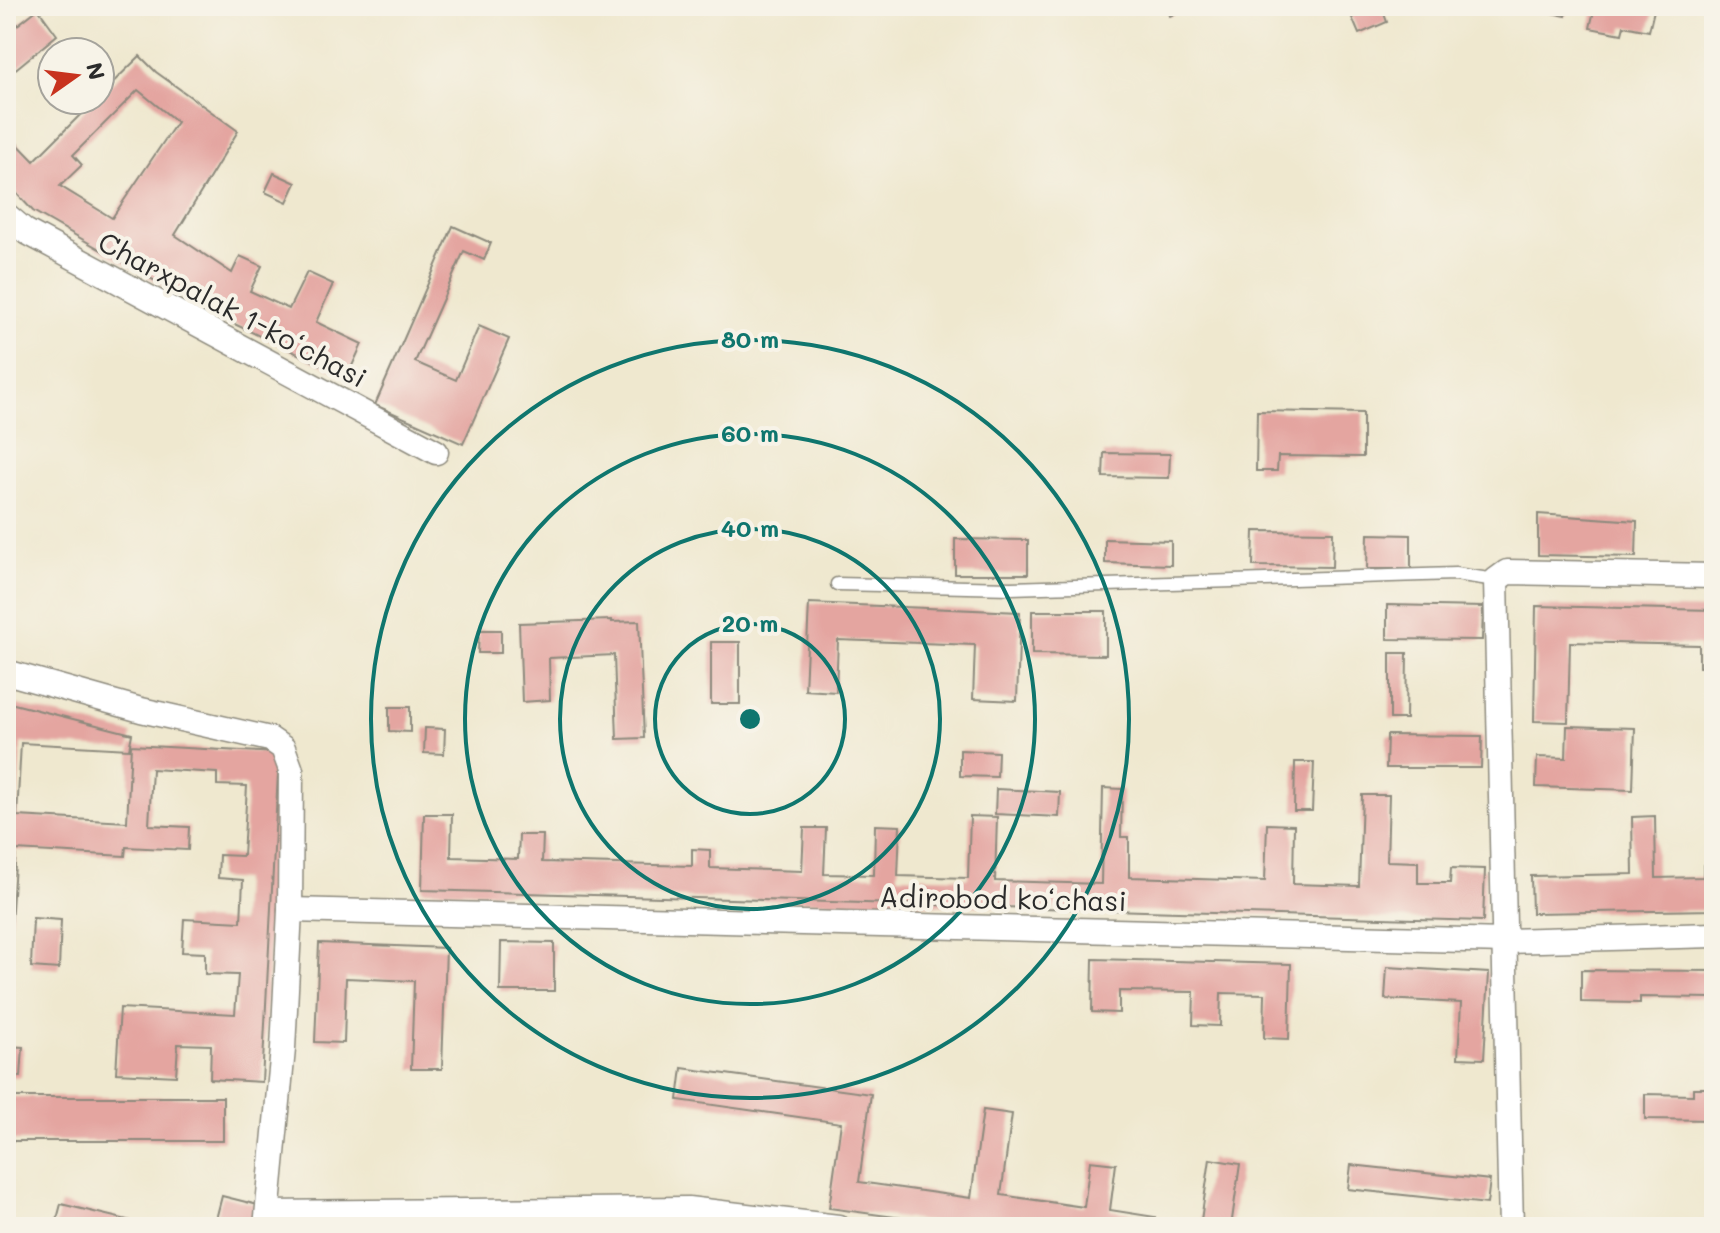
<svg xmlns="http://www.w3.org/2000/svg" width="1720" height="1233" viewBox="0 0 1720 1233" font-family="Mali,sans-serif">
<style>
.building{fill:#e4a5a0;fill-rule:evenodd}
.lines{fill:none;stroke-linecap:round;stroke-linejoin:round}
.lane-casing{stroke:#8d8a7d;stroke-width:15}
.street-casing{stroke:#8d8a7d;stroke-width:27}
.lane{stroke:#fff;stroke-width:12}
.street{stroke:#fff;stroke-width:24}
.ring{fill:none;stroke:#0f766e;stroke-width:4}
.labels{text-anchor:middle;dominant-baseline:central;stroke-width:8;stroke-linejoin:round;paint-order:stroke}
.street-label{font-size:28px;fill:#2b2b2b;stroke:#f7f3e8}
.centre{fill:#0f766e;stroke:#f7f3e8;stroke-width:4}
.ring-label{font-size:24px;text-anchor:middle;font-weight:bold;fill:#0f766e;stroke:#f7f3e8;stroke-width:8;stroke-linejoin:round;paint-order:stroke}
</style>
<rect width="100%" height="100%" fill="#f7f3e8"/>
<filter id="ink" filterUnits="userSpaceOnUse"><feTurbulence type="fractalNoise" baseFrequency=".0125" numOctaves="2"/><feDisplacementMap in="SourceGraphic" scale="16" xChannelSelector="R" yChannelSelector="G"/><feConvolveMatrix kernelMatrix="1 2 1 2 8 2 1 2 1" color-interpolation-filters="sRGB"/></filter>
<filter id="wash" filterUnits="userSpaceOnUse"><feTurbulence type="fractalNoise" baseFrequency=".006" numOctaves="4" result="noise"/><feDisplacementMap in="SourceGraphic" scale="32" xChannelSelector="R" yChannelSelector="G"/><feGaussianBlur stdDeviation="1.8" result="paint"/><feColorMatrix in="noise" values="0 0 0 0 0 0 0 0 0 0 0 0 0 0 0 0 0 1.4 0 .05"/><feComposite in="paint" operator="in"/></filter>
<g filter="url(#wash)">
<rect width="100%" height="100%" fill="#efe8cf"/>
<g id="blocks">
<g class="building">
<path d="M1164,6H1190L1170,16Z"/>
<path d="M1347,6H1381L1387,22L1359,34Z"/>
<path d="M1538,6H1568L1566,16L1537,10Z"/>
<path d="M1595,6H1655L1649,31L1624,26L1622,34L1590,28Z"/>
<path d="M38,9L57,35L6,77V34Z"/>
<path d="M140,56L156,72L238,131L175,235L232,273L240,256L262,266L250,291L289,309L307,272L333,284L316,322L362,344L347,377L213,314L33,211L6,182V132L34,161L95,100H100V95ZM138,90L177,122L112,218L60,186L82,165L73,155Z"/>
<path d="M274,173L296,183L287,202L265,192Z"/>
<path d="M453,226L491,243L484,260L464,251L415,362L456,380L479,326L509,339L463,444L375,405Z"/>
<path d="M1257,411L1363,413V457L1278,456L1277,471H1256Z"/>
<path d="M1104,453L1170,454L1169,478L1103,477Z"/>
<path d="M1538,514L1637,521L1636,557L1538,555Z"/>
<path d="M1254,531L1333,532L1332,567L1253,566Z"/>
<path d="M1368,534L1411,535V569H1367Z"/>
<path d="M955,539L1028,540V574H955Z"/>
<path d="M1105,539L1171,541V565L1105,563Z"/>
<path d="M809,603L1020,612L1017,701L973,699L975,645L838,640L836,692L805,690Z"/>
<path d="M1387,605L1483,607L1482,640L1387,639Z"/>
<path d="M1536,606L1714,610V679L1707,678V667H1699V645L1570,642L1568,722L1534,721Z"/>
<path d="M1032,611H1106V655L1032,654Z"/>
<path d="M612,620V622L639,621L644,738L617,739L614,655L549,658L550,700L522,702L519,623Z"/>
<path d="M479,630H501V653H478Z"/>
<rect x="711" y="642" width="29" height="62"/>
<path d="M1390,653H1407L1406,719H1390Z"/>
<path d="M6,702L132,734L129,749L21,743L17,816L127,822L131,745L279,753L262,1082L210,1079L211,1045L178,1044L176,1076L116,1073L120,1008L235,1014L238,975L205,974V953L182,952L184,919L241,922L243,880L218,878L219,855L243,856L247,786L217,785V773L152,769L149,825L189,827L188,850L126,847L125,856L16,850L6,997Z"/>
<path d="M389,707H410V732L389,731Z"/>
<path d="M1567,726L1635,728L1633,790L1536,787L1537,757L1566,758Z"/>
<path d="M425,728L445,729L444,754L424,753Z"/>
<path d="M1387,735L1482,736L1481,768H1386Z"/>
<path d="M960,750L998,752L997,777L960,776Z"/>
<path d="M1295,762H1314L1312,811H1294Z"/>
<path d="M1103,788L1122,789L1121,837H1129V877L1265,881L1267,824L1294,825L1293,884L1359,886L1362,795H1389L1387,861L1418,862V883H1450L1451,868L1485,869L1483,921L422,890L424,814H452L451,857L518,859L519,835H543L542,862L692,866V849L710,850V868L802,871L804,828H826L824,874L874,875L875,825L900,826L898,876L968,878L970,816L997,817L995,881L1101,884Z"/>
<path d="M996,789L1060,792L1059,817L995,814Z"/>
<path d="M1655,816L1656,878L1703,877V865H1714V910L1532,913L1531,876L1633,874L1632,817Z"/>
<path d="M33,918L61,920L59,969L31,967Z"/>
<path d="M501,942L554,943V991H500Z"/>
<path d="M319,943L446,948L442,1069H411L414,981L346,978L344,1043L315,1042Z"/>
<path d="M1093,959L1291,964L1289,1039L1264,1038L1265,994L1221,993L1220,1026L1193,1025L1194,992L1119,991V1013L1092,1012Z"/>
<path d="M1387,967L1489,973L1484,1059L1458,1058L1461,1003L1385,999Z"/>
<path d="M1581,970L1714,971V998L1640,997V1003L1581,1002Z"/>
<path d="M6,1046L23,1047L21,1077L6,1076Z"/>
<path d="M682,1068L871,1094L859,1182L971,1198L983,1110L1012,1114L1001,1195L1084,1207L1090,1161L1116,1164L1110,1210L1155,1217L1154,1227H999L967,1222V1227L829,1208L841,1123L678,1100Z"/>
<path d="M1693,1088H1714V1120L1645,1119V1094L1693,1095Z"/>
<rect x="6" y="1097" width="217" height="44"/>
<path d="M1210,1159L1240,1164L1231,1227H1200Z"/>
<path d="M1351,1165L1490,1180L1487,1204L1348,1189Z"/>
<path d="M222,1196L258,1205L253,1227H214Z"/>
<path d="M61,1204L152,1226V1227H55Z"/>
</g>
</g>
</g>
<g filter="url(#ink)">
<use href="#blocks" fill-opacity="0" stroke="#8d8a7d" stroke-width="2"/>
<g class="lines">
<g class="lane-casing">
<path id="lane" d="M837,584L1011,588L1455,574L1496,580"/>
</g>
<g class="street-casing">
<g id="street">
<path d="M6,215L25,231L436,452"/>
<path d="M6,672L141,710L270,739L283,748L291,770L290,910L283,1049L266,1227"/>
<path d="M290,910L1505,941L1714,935"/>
<path d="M269,1213L688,1209L838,1227"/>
<path d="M1511,1227L1496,580L1507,572L1714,576"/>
</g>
</g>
<use href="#lane" class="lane"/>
<use href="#street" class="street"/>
</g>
</g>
<g class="ring">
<circle cx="750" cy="719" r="95"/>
<circle cx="750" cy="719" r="190"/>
<circle cx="750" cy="719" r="285"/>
<circle cx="750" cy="719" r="379"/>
</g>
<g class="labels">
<g class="street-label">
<text transform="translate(233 309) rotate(28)">Charxpalak 1-koʻchasi</text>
<text transform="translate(1003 898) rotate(1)">Adirobod koʻchasi</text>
</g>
</g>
<circle cx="750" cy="719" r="12" class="centre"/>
<g class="ring-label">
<text x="750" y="348">80 m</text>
<text x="750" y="442">60 m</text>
<text x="750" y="537">40 m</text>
<text x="750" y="632">20 m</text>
</g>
<rect width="1720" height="1233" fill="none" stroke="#f7f3e8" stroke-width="32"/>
<g transform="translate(76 76) rotate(76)"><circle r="38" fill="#f7f3e8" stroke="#a5a39c" stroke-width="2"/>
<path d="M0-6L14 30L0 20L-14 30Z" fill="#c8321e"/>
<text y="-12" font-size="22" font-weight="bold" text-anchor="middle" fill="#2b2b2b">N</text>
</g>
</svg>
